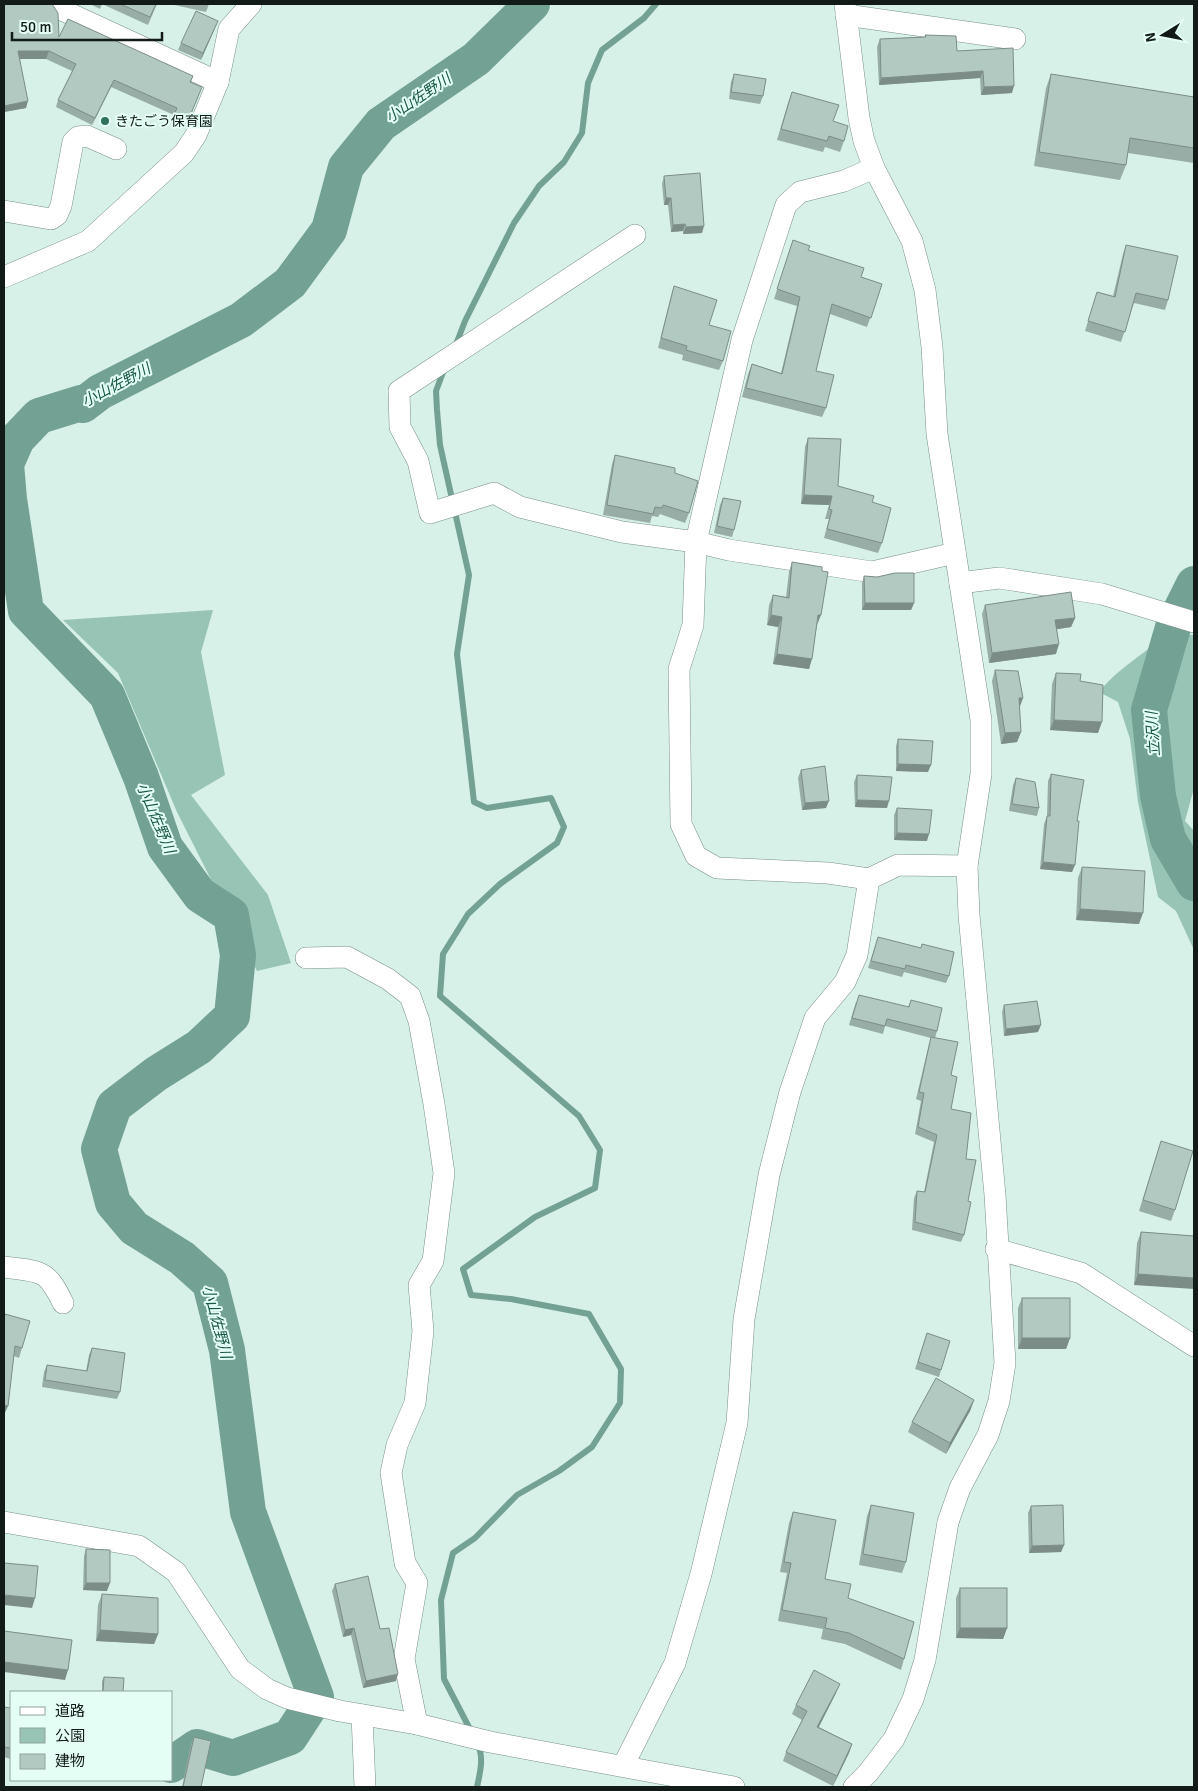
<svg xmlns="http://www.w3.org/2000/svg" width="1198" height="1791" viewBox="0 0 1198 1791" font-family="Signika,'Noto Sans JP',sans-serif">
<style>
.green{fill:#97c4b5}
.lines{fill:none;stroke-linecap:round;stroke-linejoin:round}
.stream{stroke:#73a294;stroke-width:6}
.river{stroke:#73a294;stroke-width:36}
.minor-casing{stroke:#799089;stroke-width:22}
.minor{stroke:#fff;stroke-width:21}
.wall{fill:#98ada6}
.shaded-wall{fill:#7c8d87}
.building{fill:#b1c9c1;stroke:#7c8d87}
.poi-dot{fill:#2f705f;stroke:#e4fdf5;stroke-width:2}
.labels{text-anchor:middle;dominant-baseline:central;stroke-width:4;stroke-linejoin:round;paint-order:stroke}
.poi-label{font-size:14px;fill:#121b18;stroke:#e4fdf5;text-anchor:start}
.water-label{font-size:15px;font-style:italic;fill:#195748;stroke:#e4fdf5}
</style>
<rect width="100%" height="100%" fill="#d7f0e8"/>
<g class="green">
<path d="M213,610L201,652L225,775L191,795L268,895L291,963L257,971L177,812L118,673L63,620Z"/>
<path d="M1167,633L1194,635V788L1185,821L1194,831V950L1176,911L1158,897L1138,802L1130,739L1118,702L1099,692C1119,667 1144,655 1167,633Z"/>
</g>
<g class="lines">
<g class="stream">
<path d="M455,347L465,321L514,223L539,186L564,162L582,133L588,83L602,50L644,18L656,4"/>
<path d="M445,367L436,391L437,410L440,445L469,575L457,654L474,802L487,808L551,798L564,827L557,843L500,884L468,914L443,954L440,996L579,1116L600,1150L595,1188L535,1217L463,1269L471,1295L511,1299L589,1314L621,1369L620,1403L592,1447L559,1471L517,1495L475,1538L453,1553L441,1600L444,1679L472,1733"/>
<path d="M477,1787C480,1773 484,1758 478,1745"/>
</g>
<g class="river">
<path d="M1194,584L1174,624L1149,710L1158,796L1168,839L1194,883"/>
<path d="M171,1765L197,1747L233,1758L290,1737L316,1697L248,1512L227,1350L210,1283L182,1258L134,1228L113,1203L99,1149L114,1106L156,1074L199,1047L232,1016L238,955L231,915L200,895L165,847L141,777L107,695L26,611L9,499L6,464L17,439L39,416L81,403L83,405L100,392L241,320L290,283L329,230L346,167L381,124L476,59L532,4"/>
</g>
<g class="minor-casing">
<g id="minor">
<path d="M64,4L62,10L218,82"/>
<path d="M845,4L859,118L864,141L874,168L912,241L925,290L932,347L937,434L981,720V774L967,866L969,915L995,1195L1005,1363L999,1401L988,1435L960,1488L948,1522L925,1660L913,1699L894,1739L868,1773L854,1787"/>
<path d="M846,15L1015,39"/>
<path d="M874,168L844,181L800,192L786,205L742,340L696,542L693,625L679,669L681,824L696,856L717,868L828,873L869,879L898,865L967,866"/>
<path d="M4,211L51,219L57,215L61,206L73,142L78,137L87,136L116,149"/>
<path d="M635,235L399,391L400,427L418,461L430,513L494,493L520,507L622,532L696,542L729,550L872,572L955,553"/>
<path d="M4,277L88,241L184,153L196,135L218,82L229,29L251,4"/>
<path d="M960,583L999,578L1102,594L1194,622"/>
<path d="M306,958L347,957L388,979L410,996L419,1021L434,1104L444,1173L433,1261L419,1285L423,1331L415,1403L397,1445L391,1473L405,1563L417,1583L404,1659L417,1724"/>
<path d="M996,1249L1081,1273L1194,1346"/>
<path d="M4,1267C41,1272 46,1268 63,1303"/>
<path d="M4,1522L139,1546L176,1572L240,1669L267,1689L287,1698L340,1711L417,1724L490,1742L734,1787"/>
<path d="M362,1715L365,1787"/>
<path d="M623,1766L675,1663L701,1574L737,1423L744,1319L769,1175L790,1092L815,1018L845,982L857,955L869,879"/>
</g>
</g>
<use href="#minor" class="minor"/>
</g>
<g class="wall">
<path d="M4,4L59,37L193,76L191,82L199,94L185,128L172,122L174,115L111,87L92,125L56,107L58,100L72,71L46,59H20L26,108L4,112Z"/>
<path d="M90,4H157L148,25L102,4L100,9Z"/>
<path d="M170,4H209L206,12Z"/>
<path d="M215,28L201,60L178,50L181,43Z"/>
<path d="M925,35L957,51L1012,93L981,95L980,78L879,85L877,47L880,39L925,37Z"/>
<path d="M734,74L763,96L760,104L729,99L731,82Z"/>
<path d="M1051,74L1194,97V163L1128,153L1126,165L1120,180L1034,166L1046,88Z"/>
<path d="M792,92L833,121L844,141L840,152L825,147L823,152L777,140L788,103Z"/>
<path d="M664,176L702,233L683,234V231L671,232L668,205H664L662,184Z"/>
<path d="M793,240L808,250L861,277L882,284L867,327L830,314L816,371L826,408L822,417L742,397L748,374L752,364L781,373L797,306L774,299Z"/>
<path d="M1126,245L1168,300L1165,310L1134,303L1121,342L1085,331L1097,292L1113,296L1123,254Z"/>
<path d="M674,286L709,325L723,361L719,370L682,360L683,355L658,348L671,296Z"/>
<path d="M808,438L838,486L872,502L882,543L878,553L824,538L829,519H825L829,505L801,504L805,447Z"/>
<path d="M615,455L675,473L689,513L685,523L660,514L658,517L652,516L650,523L603,515L612,464Z"/>
<path d="M723,498L734,530L732,537L714,533L720,505Z"/>
<path d="M792,562L817,625L809,669L773,664L778,627L767,625L769,605L773,595L786,597L789,572Z"/>
<path d="M864,576L914,603L911,610H862V583Z"/>
<path d="M985,605L1075,618L1071,627L1057,629L1056,654L989,663L982,614Z"/>
<path d="M995,670L1023,698L1019,707L1021,732L1017,742L1001,744L992,681Z"/>
<path d="M1056,673L1080,681L1098,733L1050,730L1052,684Z"/>
<path d="M898,739L928,772L896,771V746Z"/>
<path d="M801,770L826,808L802,810L798,778Z"/>
<path d="M1051,774L1077,821L1072,872L1040,869L1044,824L1047,816L1048,781Z"/>
<path d="M857,775L887,808L855,807L854,782Z"/>
<path d="M1016,778L1039,808L1037,816L1009,811L1013,785Z"/>
<path d="M897,808L927,841L894,840V815Z"/>
<path d="M1082,867L1139,924L1076,920L1078,878Z"/>
<path d="M878,937L949,976L946,983L904,972L902,977L868,968Z"/>
<path d="M911,1000L937,1031L935,1038L951,1075V1109L966,1159L968,1201L964,1235L961,1242L912,1230L914,1198L917,1191L924,1192L934,1142L915,1134L921,1101L916,1099L929,1044L931,1038L885,1026L883,1034L849,1025L856,1002L908,1007Z"/>
<path d="M1004,1005L1038,1032L1004,1036L1002,1012Z"/>
<path d="M1161,1141L1175,1210L1171,1221L1139,1211Z"/>
<path d="M1141,1232L1194,1236L1134,1285L1137,1243Z"/>
<path d="M1022,1298L1070,1338L1066,1349H1018V1308Z"/>
<path d="M5,1314L22,1348L19,1358L14,1356L4,1415V1319Z"/>
<path d="M927,1333L941,1370L939,1377L915,1369Z"/>
<path d="M92,1348L120,1392L117,1399L42,1387L44,1372L47,1365L86,1371L89,1355Z"/>
<path d="M974,1400L970,1411L946,1454L908,1432L912,1422Z"/>
<path d="M871,1505L906,1562L902,1573L859,1565L867,1516Z"/>
<path d="M1031,1506L1064,1545L1061,1552L1029,1553L1028,1513Z"/>
<path d="M793,1512L825,1579L848,1598L904,1659L901,1670L845,1644L821,1639L823,1629L778,1621L787,1573L780,1572L789,1523Z"/>
<path d="M86,1549L107,1591L83,1590L84,1556Z"/>
<path d="M335,1584L380,1629L396,1681L363,1688L351,1635L343,1637L332,1591Z"/>
<path d="M960,1588L1007,1628L1003,1639L956,1638V1598Z"/>
<path d="M102,1594L158,1634L154,1644L96,1641L98,1605Z"/>
<path d="M104,1677L123,1692H102V1681Z"/>
<path d="M836,1693L819,1727L852,1744L849,1753L833,1786L783,1761L786,1752L802,1720L792,1714L796,1705Z"/>
<path d="M4,1707L11,1708V1759L4,1757Z"/>
<path d="M194,1737L201,1787H182L191,1744Z"/>
</g>
<g class="shaded-wall">
<path d="M218,21L215,28L201,60L203,53Z"/>
<path d="M18,51H49L46,59H15Z"/>
<path d="M983,71L980,78L879,85L881,78Z"/>
<path d="M114,80L111,87L92,125L95,118Z"/>
<path d="M1014,86L1012,93L981,95L984,87Z"/>
<path d="M28,101L26,108L4,112V106Z"/>
<path d="M666,198H671L668,205H664Z"/>
<path d="M685,224L683,231L671,232L673,225Z"/>
<path d="M704,226L702,233L683,234L686,227Z"/>
<path d="M804,495L832,496L829,505L801,504Z"/>
<path d="M865,603H914L911,610H862Z"/>
<path d="M771,615L782,617L778,627L767,625Z"/>
<path d="M818,615H821L817,625Z"/>
<path d="M1075,618L1071,627L1052,630L1055,620Z"/>
<path d="M1059,644L1056,654L989,663L992,653Z"/>
<path d="M777,654L812,659L809,669L773,664Z"/>
<path d="M1019,698H1023L1019,709Z"/>
<path d="M1054,720L1102,722L1098,733L1050,730Z"/>
<path d="M1021,732L1017,742L1001,744L1005,733Z"/>
<path d="M898,764L931,765L928,772L896,771Z"/>
<path d="M857,800L889,801L887,808L855,807Z"/>
<path d="M829,801L826,808L802,810L805,803Z"/>
<path d="M897,833L929,834L927,841L894,840Z"/>
<path d="M1043,862L1075,865L1072,872L1040,869Z"/>
<path d="M1080,909L1143,913L1139,924L1076,920Z"/>
<path d="M1041,1025L1038,1032L1004,1036L1006,1029Z"/>
<path d="M1138,1274L1194,1278V1289L1134,1285Z"/>
<path d="M1022,1338H1070L1066,1349H1018Z"/>
<path d="M974,1400L970,1411L946,1454L950,1443Z"/>
<path d="M4,1405L8,1406L4,1415Z"/>
<path d="M1064,1545L1061,1552L1029,1553L1032,1546Z"/>
<path d="M86,1583H110L107,1591L83,1590Z"/>
<path d="M4,1595L35,1598L32,1608L4,1605Z"/>
<path d="M354,1628L351,1635L343,1637L345,1630Z"/>
<path d="M960,1628H1007L1003,1639L956,1638Z"/>
<path d="M100,1630L158,1634L154,1644L96,1641Z"/>
<path d="M4,1662L68,1670L65,1680L4,1672Z"/>
<path d="M398,1674L396,1681L363,1688L366,1681Z"/>
<path d="M840,1684L836,1693L814,1736L817,1727Z"/>
<path d="M852,1744L849,1753L833,1786L837,1776Z"/>
</g>
<g class="building">
<path d="M4,4H52L58,13L59,37L68,19L193,76L190,82L202,87L188,121L174,115L177,108L114,80L95,118L58,100L76,64L49,51H18L28,101L4,106Z"/>
<path d="M120,4H156L150,17Z"/>
<path d="M196,11L218,21L203,53L181,43Z"/>
<path d="M925,35L956,36L957,51L1013,48L1014,86L984,87L983,71L881,78L880,39L926,37Z"/>
<path d="M734,74L766,79L763,96L731,92Z"/>
<path d="M1051,74L1194,97V148L1130,138L1126,165L1039,152Z"/>
<path d="M792,92L839,105L833,121L848,126L844,141L829,136L827,141L781,129Z"/>
<path d="M700,173L704,226L686,227L685,224L673,225L671,198H666L664,176Z"/>
<path d="M793,240L810,246L808,250L864,268L861,277L882,284L871,318L832,304L816,371L834,375L826,408L746,388L752,364L782,374L800,297L777,289Z"/>
<path d="M1126,245L1178,256L1168,300L1136,293L1125,332L1088,321L1097,292L1115,297Z"/>
<path d="M674,286L717,300L709,325L731,331L723,361L686,350L687,346L661,338Z"/>
<path d="M808,438L841,439L838,486L874,496L872,502L891,508L882,543L827,529L832,510L829,509L832,496L804,495Z"/>
<path d="M615,455L675,468V473L698,481L689,513L663,505L662,508L655,507L653,514L607,505Z"/>
<path d="M723,498L741,501L734,530L717,526Z"/>
<path d="M792,562L822,567V571L828,572L821,615H818L812,659L777,654L782,617L771,615L773,595L789,598Z"/>
<path d="M895,573H914V603H865L864,576L877,577Z"/>
<path d="M1071,592L1075,618L1055,620L1059,644L992,653L985,605Z"/>
<path d="M995,670L1018,671L1023,698H1019L1021,732L1005,733Z"/>
<path d="M1056,673L1081,674L1080,681L1103,685L1102,722L1054,720Z"/>
<path d="M898,739L933,741L931,765L898,764Z"/>
<path d="M825,766L829,801L805,803L801,770Z"/>
<path d="M1051,774L1084,780L1077,821H1079L1075,865L1043,862L1047,816H1050Z"/>
<path d="M857,775L892,777L889,801L857,800Z"/>
<path d="M1016,778L1035,782L1039,808L1012,804Z"/>
<path d="M897,808L932,810L929,834L897,833Z"/>
<path d="M1082,867L1145,871L1143,913L1080,909Z"/>
<path d="M878,937L921,948L922,944L954,952L949,976L906,965L905,969L871,961Z"/>
<path d="M859,995L909,1007L911,1000L942,1008L937,1031L887,1019L885,1026L852,1018Z"/>
<path d="M1037,1001L1041,1025L1006,1029L1004,1005Z"/>
<path d="M931,1037L958,1042L951,1075L957,1077L951,1109L971,1113L966,1159L976,1160L968,1201L971,1202L964,1235L915,1222L917,1191L925,1192L937,1135L918,1127L924,1093L919,1092Z"/>
<path d="M1161,1141L1193,1151L1175,1210L1143,1200Z"/>
<path d="M1141,1232L1194,1236V1278L1138,1274Z"/>
<rect x="1022" y="1298" width="48" height="40"/>
<path d="M5,1314L30,1321L22,1348L15,1346L8,1406L4,1405V1320Z"/>
<path d="M927,1333L950,1341L941,1370L918,1362Z"/>
<path d="M92,1348L125,1353L120,1392L45,1380L47,1365L87,1371Z"/>
<path d="M936,1378L974,1400L950,1443L912,1422Z"/>
<path d="M871,1505L914,1513L906,1562L863,1554Z"/>
<path d="M1063,1505L1064,1545L1032,1546L1031,1506Z"/>
<path d="M793,1512L836,1520L825,1579L851,1584L848,1598L914,1622L904,1659L849,1633L825,1628L827,1618L782,1610L791,1563L784,1562Z"/>
<path d="M86,1549L110,1550V1583H86Z"/>
<path d="M4,1563L38,1566L35,1598L4,1595Z"/>
<path d="M368,1576L380,1629L389,1628L398,1674L366,1681L354,1628L345,1630L335,1584Z"/>
<rect x="960" y="1588" width="47" height="40"/>
<path d="M102,1594L158,1598V1634L100,1630Z"/>
<path d="M4,1631L72,1640L68,1670L4,1662Z"/>
<path d="M814,1670L840,1684L817,1727L852,1744L837,1776L786,1752L807,1711L796,1705Z"/>
<path d="M104,1677L124,1678L123,1692H103Z"/>
<path d="M4,1707L11,1708V1748L4,1747Z"/>
<path d="M194,1737L211,1741L201,1787H183Z"/>
</g>
<circle class="poi-dot" cx="105" cy="121" r="5"/>
<g class="labels">
<g class="poi-label">
<text x="115" y="121">きたごう保育園</text>
</g>
<g class="water-label">
<text transform="translate(418 98) rotate(-34)">小山佐野川</text>
<text transform="translate(116 385) rotate(-28)">小山佐野川</text>
<text transform="translate(1153 734) rotate(-94)">立沢川</text>
<text transform="translate(156 818) rotate(67)">小山佐野川</text>
<text transform="translate(217 1322) rotate(75)">小山佐野川</text>
</g>
</g>
<rect width="1198" height="1791" fill="none" stroke="#121b18" stroke-width="10"/>
<rect x="10" y="1691" width="162" height="90" fill="#e4fdf5" stroke="#90a39d"/>
<rect x="20" y="1707" width="25" height="8" fill="#ffffff" stroke="#90a39d"/>
<text x="55" y="1716" font-size="15" fill="#121b18">道路</text>
<rect x="20" y="1728" width="25" height="15" fill="#97c4b5" stroke="#90a39d"/>
<text x="55" y="1741" font-size="15" fill="#121b18">公園</text>
<rect x="20" y="1754" width="25" height="15" fill="#b1c9c1" stroke="#90a39d"/>
<text x="55" y="1766" font-size="15" fill="#121b18">建物</text>
<g transform="translate(1163 35) rotate(260)" stroke="#e4fdf5" stroke-width="4" paint-order="stroke">
<path d="M0-4L9 19L0 12L-9 19Z" fill="#121b18"/>
<text y="-8" font-size="14" font-weight="bold" text-anchor="middle" fill="#121b18">N</text>
</g>
<path d="M12 32v8h150v-8" fill="none" stroke="#121b18" stroke-width="2.5"/>
<text x="20" y="32" font-size="15" fill="#121b18" stroke="#e4fdf5" stroke-width="4" paint-order="stroke">50 m</text>
</svg>
